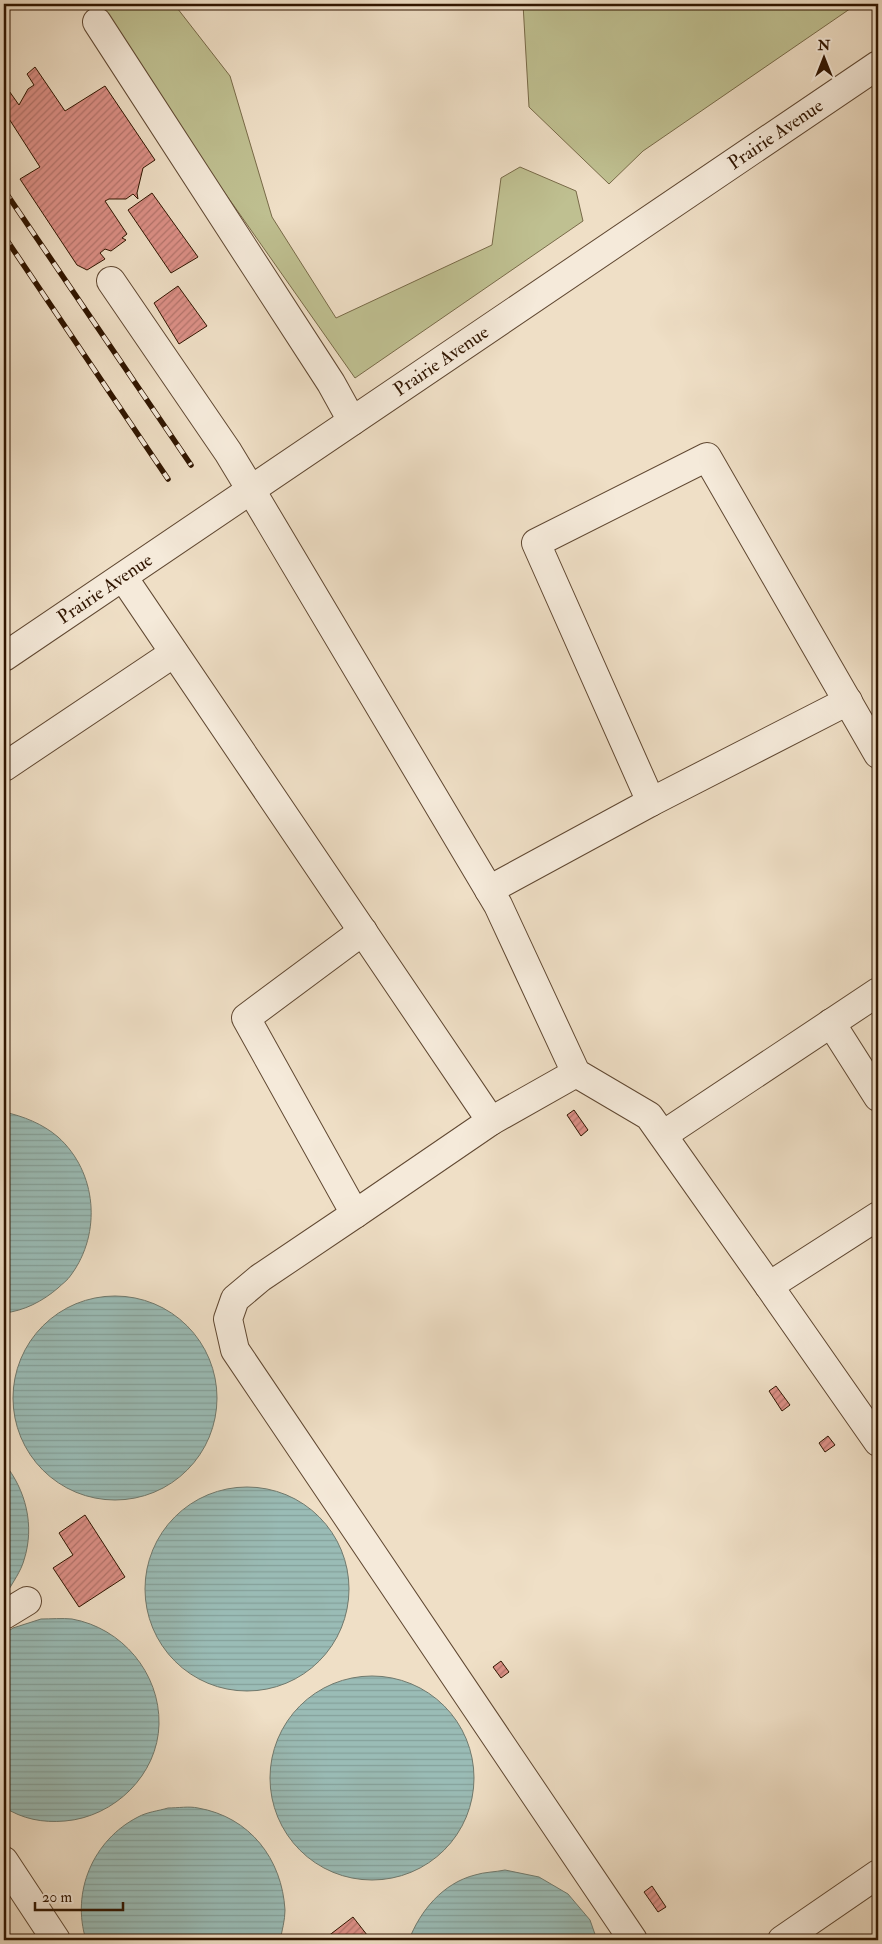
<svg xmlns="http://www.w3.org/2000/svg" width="882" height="1944" viewBox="0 0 882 1944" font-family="'IM FELL Double Pica',serif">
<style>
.grass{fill:#bfc091;stroke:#786a48}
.water{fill:url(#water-rules);stroke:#70796d}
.building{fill:url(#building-hatch);stroke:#301500}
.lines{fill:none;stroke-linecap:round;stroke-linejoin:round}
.minor-casing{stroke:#604832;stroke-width:30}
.minor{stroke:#f5eada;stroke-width:28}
.rail-casing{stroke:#301500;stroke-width:5.5}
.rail{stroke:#f5eada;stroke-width:4;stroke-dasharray:11;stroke-linecap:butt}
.labels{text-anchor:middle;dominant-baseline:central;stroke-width:4.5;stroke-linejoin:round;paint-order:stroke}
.street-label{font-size:19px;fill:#301500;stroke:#f5eada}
</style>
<defs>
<pattern id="water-rules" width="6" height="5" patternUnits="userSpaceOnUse" patternTransform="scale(1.25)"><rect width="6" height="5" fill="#9abcb6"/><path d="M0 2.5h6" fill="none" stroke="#85a19b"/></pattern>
<pattern id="building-hatch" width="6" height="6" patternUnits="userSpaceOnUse" patternTransform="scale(1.25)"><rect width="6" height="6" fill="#dc9087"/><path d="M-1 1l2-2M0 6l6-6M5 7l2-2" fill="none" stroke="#b3746c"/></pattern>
</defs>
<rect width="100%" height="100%" fill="#efdfc6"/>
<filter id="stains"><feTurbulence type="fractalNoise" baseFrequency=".004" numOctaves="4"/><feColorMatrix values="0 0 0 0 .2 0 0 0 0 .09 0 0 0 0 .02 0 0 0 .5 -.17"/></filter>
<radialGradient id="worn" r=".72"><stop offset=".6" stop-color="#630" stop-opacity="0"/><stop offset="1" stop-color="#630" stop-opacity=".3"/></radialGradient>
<g class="grass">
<path d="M92,4H174L230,76L272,217L336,318L492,245L501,178L520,167L576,191L583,221L355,378Z"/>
<path d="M523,4H857L643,151L609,184L529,107Z"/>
</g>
<g class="water">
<path d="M4,1112C23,1116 43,1124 58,1137C97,1172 102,1233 71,1275C68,1280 62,1284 58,1288C43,1301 24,1311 4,1313Z"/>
<circle cx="115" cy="1398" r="102"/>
<path d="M4,1463C26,1490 35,1526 24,1560C21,1571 13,1582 8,1591L4,1595Z"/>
<circle cx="247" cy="1589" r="102"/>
<path d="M41,1619C51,1619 62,1618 72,1619C122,1628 160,1673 159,1724C158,1775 114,1817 65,1821C43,1823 22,1819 4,1807V1634L13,1628Z"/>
<circle cx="372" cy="1778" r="102"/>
<path d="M168,1808C178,1808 189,1806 198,1808C250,1817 282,1859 285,1910C285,1920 282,1931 280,1940H86C71,1892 93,1840 138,1817C147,1812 158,1811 168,1808Z"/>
<path d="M505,1870L539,1877L568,1894L590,1920L597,1940H409C420,1911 443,1883 475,1875C484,1872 496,1872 505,1870Z"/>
</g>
<g class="building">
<path d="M35,67L65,111L105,86L155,160L143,168L137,193L138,199L133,194L126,199H109L105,201L127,234L122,238L126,240L111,251L105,249L100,253L105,259L87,270L77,265L20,179L40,167L4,111V90L7,88L19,105L28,89L34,85L27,74Z"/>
<path d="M152,193L198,257L171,273L128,210Z"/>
<path d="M178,286L207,326L179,344L154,303Z"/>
<path d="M574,1110L588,1130L581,1136L567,1115Z"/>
<path d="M776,1386L790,1405L782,1411L769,1391Z"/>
<path d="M828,1436L835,1445L825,1452L819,1443Z"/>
<path d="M85,1515L125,1577L79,1607L53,1568L73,1555L59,1533Z"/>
<path d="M501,1661L509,1672L501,1678L493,1667Z"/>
<path d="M652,1886L666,1907L658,1912L644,1892Z"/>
<path d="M353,1917L371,1940H323Z"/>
</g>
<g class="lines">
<g class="minor-casing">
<g id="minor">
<path d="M97,22L331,383L352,421"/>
<path d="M111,281L228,452L251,490L498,905L576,1073L649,1116L769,1286"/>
<path d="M123,577L491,1121L576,1073"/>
<path id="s1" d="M4,657L878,65"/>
<path d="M4,767L174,653"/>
<path d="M651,802L848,701"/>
<path d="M489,890L651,802L536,543L707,457L878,754"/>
<path d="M363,931L246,1018L355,1214L491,1121"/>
<path d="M831,1023L878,1097"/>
<path d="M663,1135L878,992"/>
<path d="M355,1214L260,1278L235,1299L228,1319L235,1350L633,1940"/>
<path d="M878,1216L769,1286L878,1442"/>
<path d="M4,1615L27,1601"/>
<path d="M4,1861L56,1940"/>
<path d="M782,1940L878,1874"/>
</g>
</g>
<use href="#minor" class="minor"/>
<g class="rail-casing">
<g id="rail">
<path d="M4,190L191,465"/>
<path d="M4,236L168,479"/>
</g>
</g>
<use href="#rail" class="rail"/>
</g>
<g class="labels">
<g class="street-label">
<text stroke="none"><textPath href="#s1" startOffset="932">Prairie Avenue</textPath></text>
<text stroke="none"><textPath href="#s1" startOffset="528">Prairie Avenue</textPath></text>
<text stroke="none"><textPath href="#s1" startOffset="122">Prairie Avenue</textPath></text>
</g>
</g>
<rect width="882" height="1944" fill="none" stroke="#efdfc6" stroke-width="20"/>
<rect x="5" y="5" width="872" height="1934" fill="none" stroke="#301500" stroke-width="2.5"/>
<rect x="10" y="10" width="862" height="1924" fill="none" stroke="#301500"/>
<g transform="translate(824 58)" stroke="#f5eada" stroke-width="4" paint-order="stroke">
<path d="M0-4L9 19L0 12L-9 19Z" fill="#301500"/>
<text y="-8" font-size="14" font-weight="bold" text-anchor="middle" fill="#301500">N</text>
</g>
<path d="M35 1902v8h88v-8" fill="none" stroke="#301500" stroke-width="2.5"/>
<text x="42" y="1902" font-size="15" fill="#301500" stroke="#f5eada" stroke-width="4" paint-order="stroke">20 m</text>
<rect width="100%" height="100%" filter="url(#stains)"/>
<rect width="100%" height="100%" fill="url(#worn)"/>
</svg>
